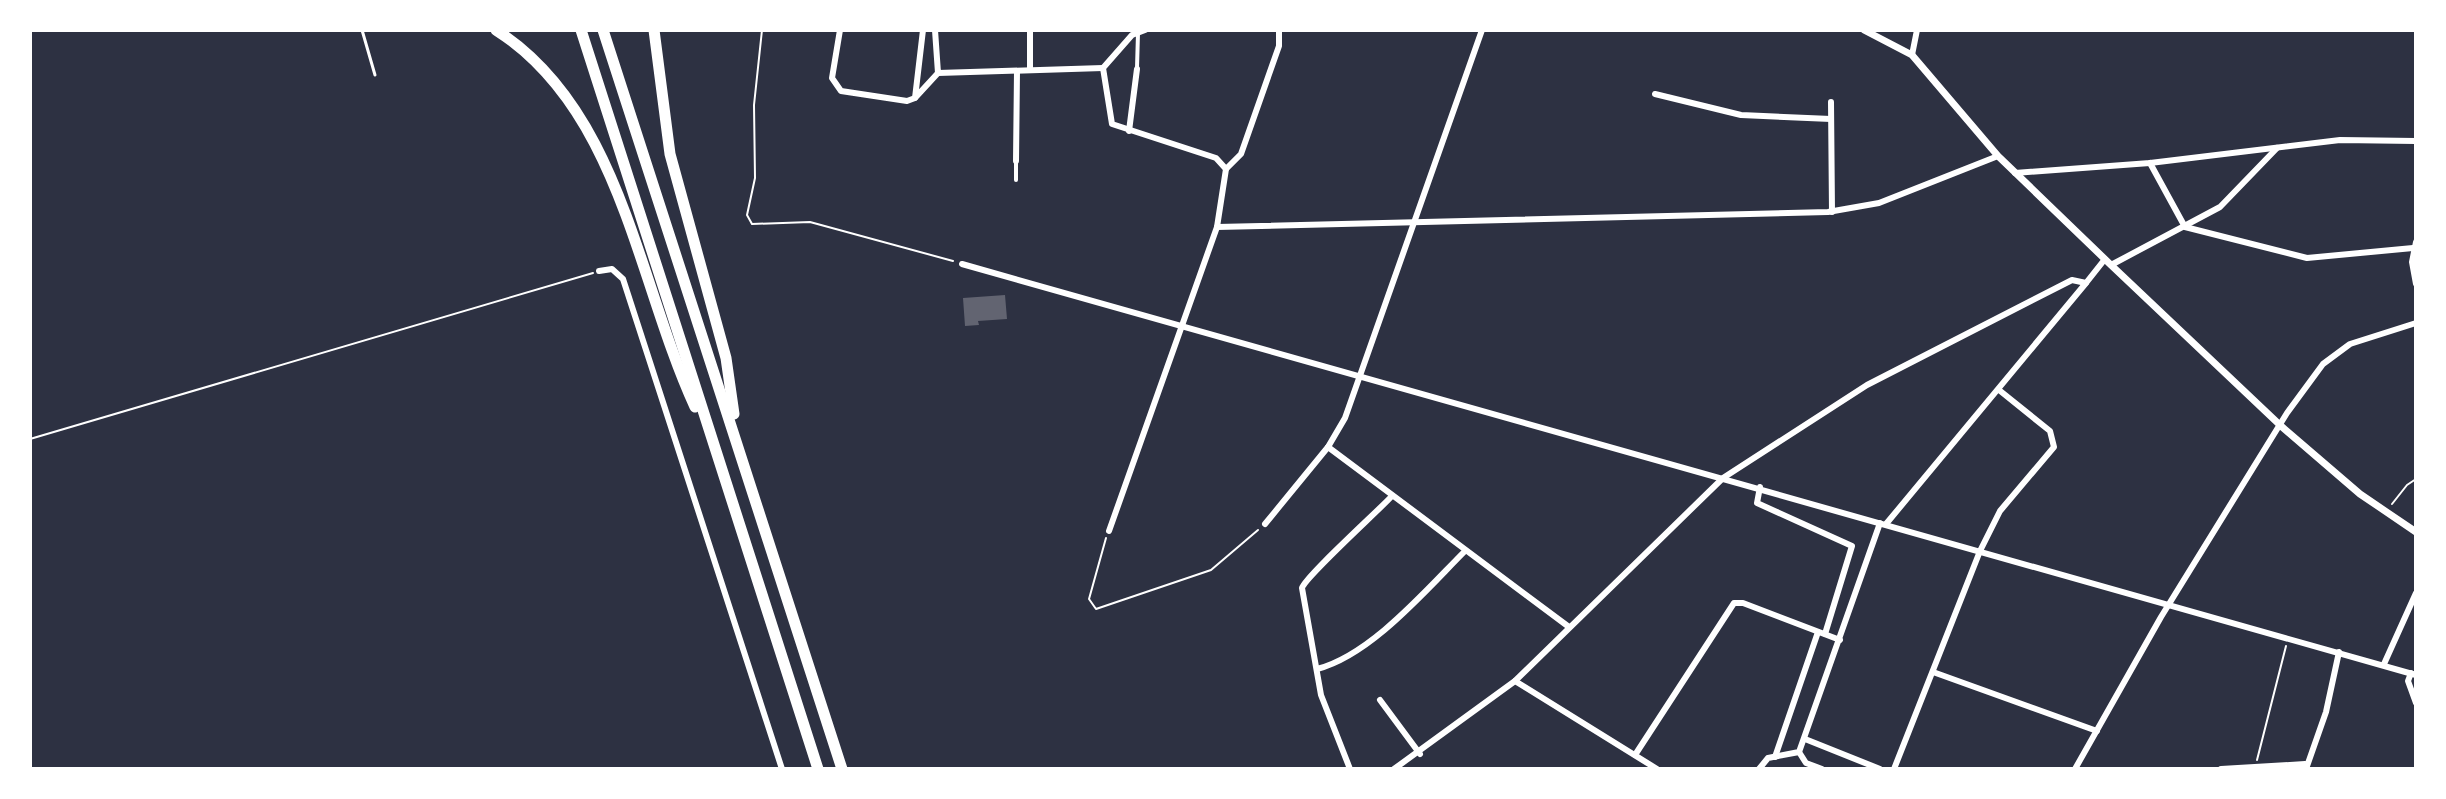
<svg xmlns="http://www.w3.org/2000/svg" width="2446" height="799" viewBox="0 0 2446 799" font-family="Georgia,serif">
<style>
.building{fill:#626471}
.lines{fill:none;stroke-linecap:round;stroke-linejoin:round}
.path{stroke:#fff;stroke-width:2}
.service{stroke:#fff;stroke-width:3}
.pedestrian{stroke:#fff;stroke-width:4}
.minor{stroke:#fff;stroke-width:6}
.tertiary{stroke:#fff;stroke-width:7}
.motorway{stroke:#fff;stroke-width:11}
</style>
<rect width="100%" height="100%" fill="#2d3142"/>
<path class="building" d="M1005,295L1007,319L978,321L979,325L965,326L963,298Z"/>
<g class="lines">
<g class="path">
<path d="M762,30L754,105L755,178L747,215L752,224L810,222L953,261"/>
<path d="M30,439L593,273"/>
<path d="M2392,504L2407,485L2416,479"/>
<path d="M1106,538L1089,599L1096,609L1211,570L1258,530"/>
<path d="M2257,760L2286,646"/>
</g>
<path class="service" d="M362,30L375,75"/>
<g class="pedestrian">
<path d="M1137,68L1138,33"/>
<path d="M1016,161V180"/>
</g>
<g class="minor">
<path d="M840,30L832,78L841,91L907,101L915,98L938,73"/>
<path d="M935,30L938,73L1103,68"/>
<path d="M1145,30L1132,35L1103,68L1112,124L1216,158L1226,169"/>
<path d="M1912,55L1917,30"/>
<path d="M1030,70V30"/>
<path d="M1655,94L1741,115L1831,119"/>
<path d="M915,98L923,30"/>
<path d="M1831,102L1832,212"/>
<path d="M1129,131L1137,69"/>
<path d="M1016,161L1017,71"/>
<path d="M2150,163L2185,227L2307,258L2413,248"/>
<path d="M2015,173L2150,163L2340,140L2416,141"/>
<path d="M1217,227L1828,212L1879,203L1998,156"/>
<path d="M2416,242L2412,262L2416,284"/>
<path d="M962,264L2416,675"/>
<path d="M2111,265L2220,207L2277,148"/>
<path d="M599,271L612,269L623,279L782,769"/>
<path d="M1328,447L1569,627"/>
<path d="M1760,487L1757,503L1852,546L1825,634"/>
<path d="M1265,524L1328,447L1345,418L1482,30"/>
<path d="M1886,524L2086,283"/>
<path d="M1109,531L1217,227L1226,169L1241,154L1279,46V30"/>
<path d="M2384,664L2416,593"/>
<path d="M1317,669C1371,655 1426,590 1465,551"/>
<path d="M1933,672L2097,731"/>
<path d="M2411,673L2408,681L2416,703"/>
<path d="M1515,681L1657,769"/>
<path d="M1380,700L1420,754"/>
<path d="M1805,739L1880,769"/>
<path d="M1799,752L1806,763L1822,769"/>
<path d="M1635,755L1734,603H1743L1840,640"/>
<path d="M1775,757L1818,632"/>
<path d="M1350,769L1321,695L1302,588C1305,577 1378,511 1392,496"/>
<path d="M1394,769L1515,681L1723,478L1867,385L2072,280L2086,283L2105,259"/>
<path d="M1759,769L1768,758L1799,752L1880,523"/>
<path d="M1894,769L1980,551L2000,511L2054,447L2050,431L1999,390"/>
<path d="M2075,769L2161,617L2287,413L2323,364L2350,344L2416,323"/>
<path d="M2221,769L2305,764"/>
<path d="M2306,769L2326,712L2339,652"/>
</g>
<path class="tertiary" d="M1864,30L1912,55L1998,156L2111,265L2281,426L2360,494L2416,532"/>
<g class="motorway">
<path d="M496,30C621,110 637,281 695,407"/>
<path d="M581,30L818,769"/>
<path d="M603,30L842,769"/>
<path d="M654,30L670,154L726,358L734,414"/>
</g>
</g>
<rect width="2446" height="799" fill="none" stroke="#ffffff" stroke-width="64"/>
</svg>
